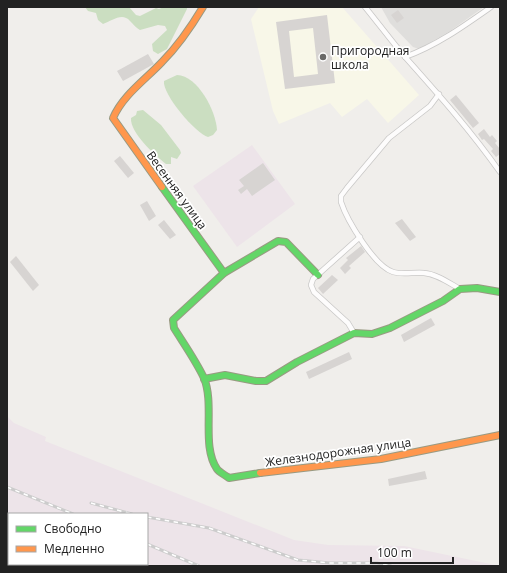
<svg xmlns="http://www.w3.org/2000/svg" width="507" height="573" viewBox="0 0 507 573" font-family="'Open Sans',sans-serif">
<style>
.residential{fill:#dfdedc}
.industrial{fill:#ede4e9;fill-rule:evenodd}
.education{fill:#f8f7e8}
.forest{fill:#cbdec1}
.building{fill:#d7d4d2;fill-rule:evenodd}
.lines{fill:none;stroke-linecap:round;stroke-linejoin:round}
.street-casing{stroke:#c9c8c7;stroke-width:6}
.fast-casing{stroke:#999a82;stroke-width:8}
.slow-casing{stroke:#999a82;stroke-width:8}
.street{stroke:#fdfcfc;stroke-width:4.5}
.fast{stroke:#63d668;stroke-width:6}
.slow{stroke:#ff974d;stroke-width:6}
.rail-casing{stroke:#ccc;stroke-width:3}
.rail{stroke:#fff;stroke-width:1.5;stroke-dasharray:4.5;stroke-linecap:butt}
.poi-dot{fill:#6a6968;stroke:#fff;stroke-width:1.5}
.labels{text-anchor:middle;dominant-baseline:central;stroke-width:3.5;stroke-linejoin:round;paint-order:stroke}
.poi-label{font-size:12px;fill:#222;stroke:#fff;text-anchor:start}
.street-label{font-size:12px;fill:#222;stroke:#fff}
</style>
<rect width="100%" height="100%" fill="#f0eeeb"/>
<path class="residential" d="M381,7H484L450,31L419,49L413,47L390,23Z"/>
<g class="industrial">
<path d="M252,145L295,204L237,247L193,186Z"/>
<path d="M7,416L14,423L46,437L45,441L294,540L328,545L404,546L500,566H7ZM9,514H147V564H9Z"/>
</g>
<path class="education" d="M259,7H342L419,95L388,123L367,99L342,117L330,103L279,124L273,111L251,19Z"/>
<g class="forest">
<path d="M85,7H129L136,15L140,16L156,8L159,9L164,7H187V9L167,49L158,54L153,51L152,44L167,30L165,26L158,25L140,30C136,28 134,25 130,21C122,12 112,21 103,24L98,20L96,13L88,11Z"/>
<path d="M177,75C198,76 216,111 217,130L213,135L208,137C196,134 162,94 164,81Z"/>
<path d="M143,110L161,125L180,150L181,153L177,159L171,157V164H166C155,155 130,133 131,118L136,115L137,111Z"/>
</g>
<g class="building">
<path d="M398,10L404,18L397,23L391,15Z"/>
<path d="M327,15L335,83L285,89L276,22ZM313,28L318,74L294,77L289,31Z"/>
<path d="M148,54L154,64L123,81L117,71Z"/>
<path d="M456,95L479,123L473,128L450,100Z"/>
<path d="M484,129L490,137L492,135L497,141L495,143L500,149V154L496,157L491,151L493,149L484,139L482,140L478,134Z"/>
<path d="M120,156L134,173L128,178L114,161Z"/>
<path d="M263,163L275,180L252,196L247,189L241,194L238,190L244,186L239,180Z"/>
<path d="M147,201L156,216L149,221L140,205Z"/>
<path d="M402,219L416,237L410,241L395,223Z"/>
<path d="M164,220L176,235L170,239L158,225Z"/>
<path d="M361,246L365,252L349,266L351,268L345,274L340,268L348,260L346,258Z"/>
<path d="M16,256L39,285L33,291L10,262Z"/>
<path d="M332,275L338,280L323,294L318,288Z"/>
<path d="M431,318L435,325L404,342L401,335Z"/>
<path d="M349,352L352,359L309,379L306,372Z"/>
<path d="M425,471L427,479L389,486L388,479Z"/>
</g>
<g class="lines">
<g class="street-casing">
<g id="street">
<path d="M365,7C379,24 392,42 406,58C439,95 471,131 500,172"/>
<path d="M405,57C436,46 464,26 491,7"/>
<path d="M439,94L430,106L389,138L347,188L341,196V202C347,220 374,266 393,272C402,275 414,272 424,273C437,274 449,283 460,289"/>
<path d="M354,333L348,323L314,292L311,285L313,279L360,237"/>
</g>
</g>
<g class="fast-casing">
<g id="fast">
<path d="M162,187L224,273"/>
<path d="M204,379L225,375L256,381H266L297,362L354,333L372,334L390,328L443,301L460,289L477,288L500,292"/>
<path d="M260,473L229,478C225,475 219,472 217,469C201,446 215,405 204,378C196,361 184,344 174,328L173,320L224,273L278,241L286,242L318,275"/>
</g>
</g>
<g class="slow-casing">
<g id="slow">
<path d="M162,187L113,118C123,95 145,80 162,62C178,46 191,27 203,7"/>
<path d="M260,473L381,459L500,435"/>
</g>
</g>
<use href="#street" class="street"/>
<use href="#fast" class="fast"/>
<use href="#slow" class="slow"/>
<g class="rail-casing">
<g id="rail">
<path d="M7,487L73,514"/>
<path d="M91,503L132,514"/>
<path d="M147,517L209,528L298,560L330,563H377L391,566"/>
<path d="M7,543L9,545"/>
<path d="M147,544L199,566"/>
<path d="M27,564L29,566"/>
<path d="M49,564L52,566"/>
<path d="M70,564L75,566"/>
</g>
</g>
<use href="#rail" class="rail"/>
</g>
<circle class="poi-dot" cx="323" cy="57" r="4"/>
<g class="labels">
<g class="poi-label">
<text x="331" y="50">Пригородная<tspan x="331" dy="14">школа</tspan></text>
</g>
<g class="street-label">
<text transform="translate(177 190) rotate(54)">Весенняя улица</text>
<text transform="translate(338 452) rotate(-8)">Железнодорожная улица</text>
</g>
</g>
<rect width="507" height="573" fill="none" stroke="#222222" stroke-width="16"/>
<rect x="8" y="513" width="140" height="52" fill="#ffffff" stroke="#a7a7a7"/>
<rect x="16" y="526" width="20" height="6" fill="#63d668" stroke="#a7a7a7"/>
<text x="44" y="533" font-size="12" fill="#222222">Свободно</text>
<rect x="16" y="546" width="20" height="6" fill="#ff974d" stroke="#a7a7a7"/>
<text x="44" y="553" font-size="12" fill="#222222">Медленно</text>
<path d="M371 557v6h82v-6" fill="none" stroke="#222222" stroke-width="2"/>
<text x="377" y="557" font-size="12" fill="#222222" stroke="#ffffff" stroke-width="3" paint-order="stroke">100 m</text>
</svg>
